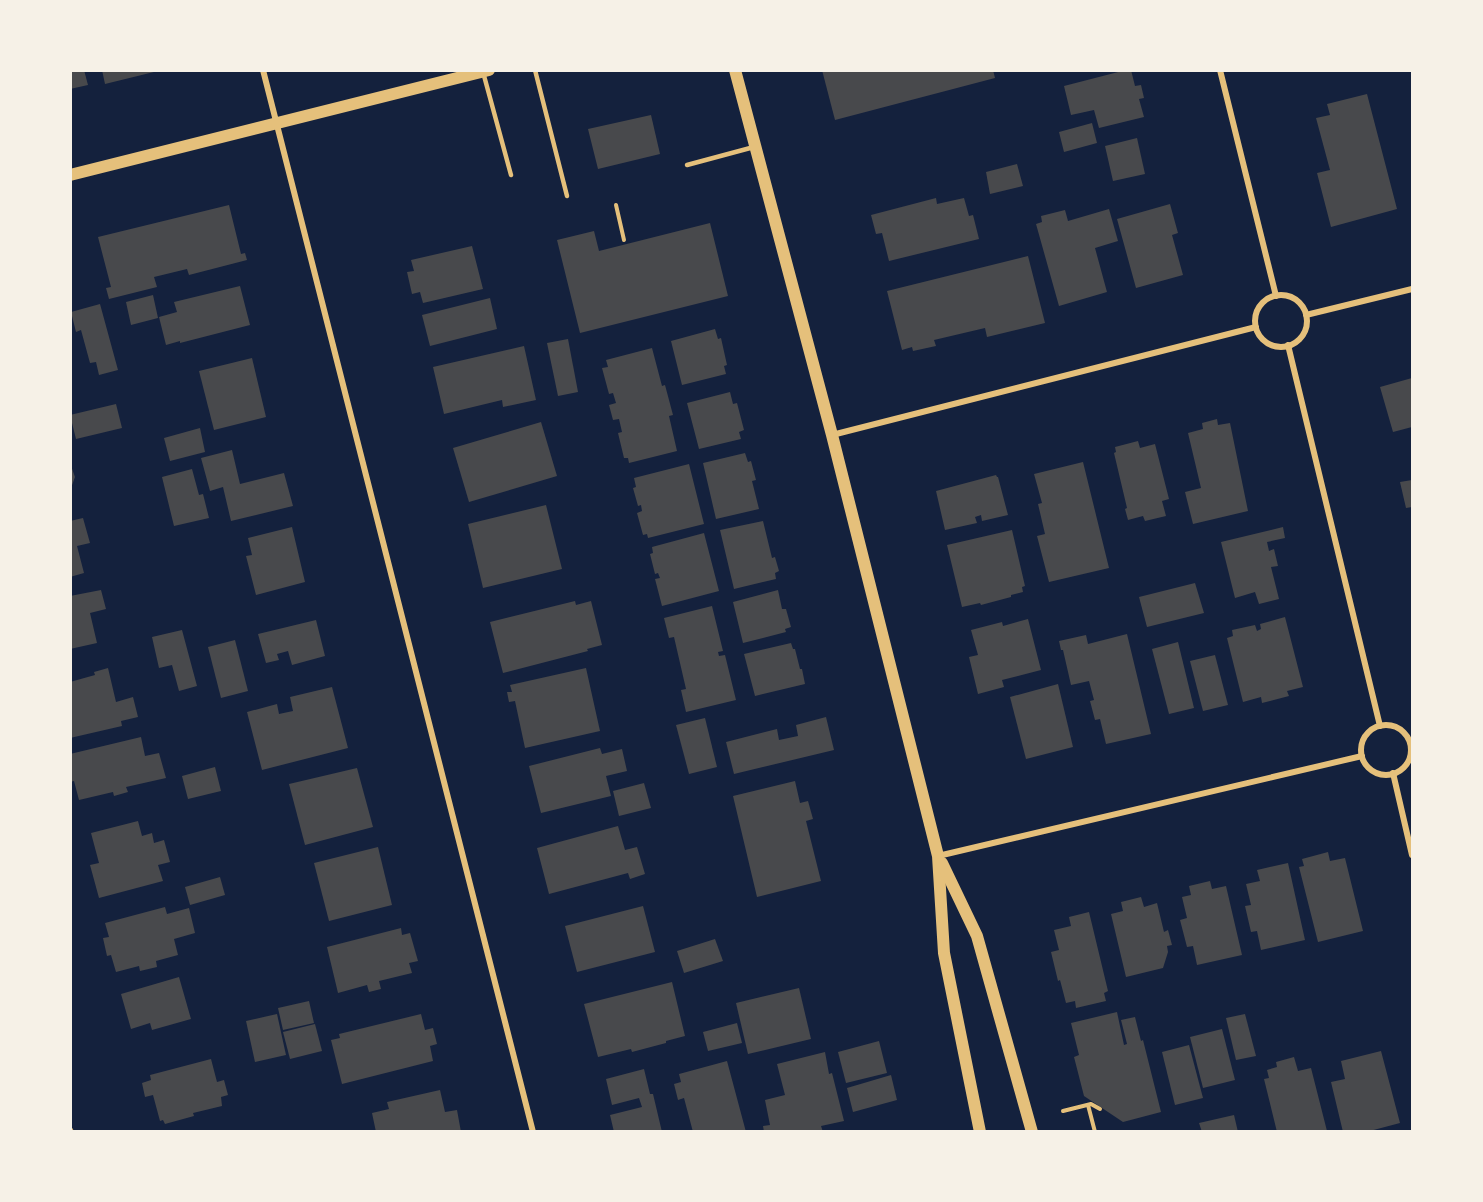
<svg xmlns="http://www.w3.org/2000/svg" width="1483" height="1202" viewBox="0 0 1483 1202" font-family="Figtree,sans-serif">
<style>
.building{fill:#48494c}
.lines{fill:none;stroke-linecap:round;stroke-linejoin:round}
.path{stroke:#e5c07b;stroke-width:4}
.service{stroke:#e5c07b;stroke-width:4.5}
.minor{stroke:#e5c07b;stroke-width:6}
.secondary{stroke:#e5c07b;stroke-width:12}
</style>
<rect width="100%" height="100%" fill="#14213d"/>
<g class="building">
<path d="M70,70H84L88,85L70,89Z"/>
<path d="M102,70H158V71L105,84Z"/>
<path d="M822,70H993L995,78L835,120Z"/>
<path d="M1126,70H1131L1135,86L1141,85L1144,98L1139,99L1144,117L1099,128L1094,110L1071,115L1064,86Z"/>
<path d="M1367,94L1397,209L1331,227L1317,173L1330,170L1316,118L1330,115L1327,104Z"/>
<path d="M651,115L660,154L598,169L588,129Z"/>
<path d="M1092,123L1097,143L1064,152L1059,132Z"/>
<path d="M1137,138L1145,174L1113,181L1105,146Z"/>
<path d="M1017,164L1023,186L990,194L986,172Z"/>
<path d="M936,198L937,204L964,198L969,216L973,215L979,239L889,261L882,233L876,234L871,215Z"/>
<path d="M1170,204L1178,233L1172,235L1183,275L1136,288L1117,219Z"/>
<path d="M229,205L241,254L245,253L247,260L189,275L187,269L154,277L157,287L109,299L106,288L111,287L98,237Z"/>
<path d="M1109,209L1118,241L1095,248L1107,292L1059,306L1036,224L1042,222L1041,216L1065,210L1068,221Z"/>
<path d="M710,223L728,296L580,333L557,240L594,231L599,251Z"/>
<path d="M472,246L483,289L423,303L420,292L412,294L407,272L414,271L411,260Z"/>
<path d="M1028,256L1045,323L987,337L985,328L934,340L936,346L913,351L912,347L902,350L887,291Z"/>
<path d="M240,286L250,325L180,343V341L166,345L159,317L177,312L174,302Z"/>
<path d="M153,295L158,318L131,325L126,302Z"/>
<path d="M490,298L497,329L430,346L422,315Z"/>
<path d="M100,304L118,370L99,375L96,362L90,363L81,330L76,332L71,312Z"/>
<path d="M715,329L718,339L721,338L727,365L724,366L726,374L682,385L671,341Z"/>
<path d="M568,339L578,392L558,396L547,343Z"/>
<path d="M524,346L536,400L503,407L502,400L444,414L433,367Z"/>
<path d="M652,348L662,386L665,385L673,415L669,416L677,451L629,463L628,458H624L618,433L622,432L619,419L613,420L609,405L616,403L613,393L609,394L602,368L608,367L606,360Z"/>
<path d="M252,358L266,417L214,430L199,371Z"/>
<path d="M1412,378V427L1393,432L1380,387Z"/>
<path d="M730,392L733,404L737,403L744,430L739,432L741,439L699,449L687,403Z"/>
<path d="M116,404L122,428L76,439L70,415Z"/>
<path d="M1217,419L1218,425L1230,423L1248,511L1193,524L1185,492L1201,488L1188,433L1203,429L1202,423Z"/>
<path d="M541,422L557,476L469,502L453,448Z"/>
<path d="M200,428L205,452L170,461L164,438Z"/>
<path d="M1138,441L1140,448L1155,444L1169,499L1162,501L1166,516L1145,521L1143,516L1128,520L1125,509L1127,508L1114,453L1116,452L1115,447Z"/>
<path d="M232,450L240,484L284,473L293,506L231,521L223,487L210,491L201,458Z"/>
<path d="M745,453L748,462L751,461L756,480L752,481L759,509L716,519L703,463Z"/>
<path d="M1083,462L1109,568L1049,582L1037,536L1045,534L1038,504L1042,503L1034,474Z"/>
<path d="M70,463L75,477L71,488H70Z"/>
<path d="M689,464L704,524L648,538L647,534L643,535L637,513L642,511L641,505L638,506L633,488L636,487L634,478Z"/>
<path d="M192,469L199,495L203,494L209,518L174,526L162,477Z"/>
<path d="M996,475L997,477H998L1008,515L982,521L981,515L975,517L977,523L945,530L936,491Z"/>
<path d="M1412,480V507L1406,508L1400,482Z"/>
<path d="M546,505L562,569L483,588L468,524Z"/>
<path d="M83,518L90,543L77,546L84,573L70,577V521Z"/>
<path d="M763,521L772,558L775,557L779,571L775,573L776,579L734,589L720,530Z"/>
<path d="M292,527L305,582L256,595L246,556L252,555L248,538Z"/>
<path d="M1283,527L1285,538L1267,542L1269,551L1274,549L1278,566L1271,567L1279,599L1259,604L1255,592L1235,598L1221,542Z"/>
<path d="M1012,530L1025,586L1022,587L1023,592L1011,595V597L981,605L980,603L962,607L947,545Z"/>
<path d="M704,533L719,591L662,606L655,579L660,578L658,573L655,574L650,554L653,553L652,547Z"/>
<path d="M1195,583L1204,613L1147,627L1139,597Z"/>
<path d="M101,590L106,609L90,613L97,643L70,649V596Z"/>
<path d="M778,590L782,609H786L791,627L785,629L786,632L743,643L733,602Z"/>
<path d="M575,601L576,605L591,601L602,645L587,649L588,651L503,673L490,622Z"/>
<path d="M712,606L723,651L718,652L719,656L725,655L736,700L686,712L681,690L686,689L674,637L669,638L664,618Z"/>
<path d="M1285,617L1303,687L1287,691L1289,696L1262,703L1261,697L1243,702L1227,638L1233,636L1232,630L1255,625L1257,631L1261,629L1260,624Z"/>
<path d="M1028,619L1041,670L1002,680L1004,687L978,694L969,657L978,655L971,630L1002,622L1003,626Z"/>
<path d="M316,620L325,656L292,665L288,651L277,654L279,660L266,663L258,634Z"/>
<path d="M182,630L197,686L179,691L172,665L159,668L152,637Z"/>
<path d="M1127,634L1151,734L1106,744L1100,719L1095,720L1090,701L1094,700L1089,681L1071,685L1063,650H1061L1059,641L1086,635L1088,644Z"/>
<path d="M235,640L248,691L221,698L208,647Z"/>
<path d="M1178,642L1194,708L1169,714L1152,649Z"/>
<path d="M791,643L793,649H795L800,669H802L805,684L755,696L744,654Z"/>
<path d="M1215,655L1228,705L1203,711L1190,661Z"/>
<path d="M108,668L116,702L133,697L138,717L121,721L122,726L70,738V682L95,675L94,672Z"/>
<path d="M586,668L600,731L525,748L515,701L509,702L507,692H512L510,685Z"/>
<path d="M1058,684L1073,747L1026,759L1010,697Z"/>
<path d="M332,687L348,748L262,770L247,712L277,704L279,714L293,711L290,697Z"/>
<path d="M826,717L834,750L734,774L726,742L777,729L779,740L798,736L796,725Z"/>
<path d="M705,718L717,767L689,774L676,725Z"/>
<path d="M141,737L145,756L159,753L166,778L126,787L128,792L114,796L113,792L79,800L74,781L70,782V754Z"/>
<path d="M600,748L602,754L622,749L627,771L606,776L611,796L541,813L529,766Z"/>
<path d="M215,767L221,791L188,799L182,776Z"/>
<path d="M357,768L373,827L305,845L289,784Z"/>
<path d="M795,781L800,803L808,801L813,819L806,821L821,881L757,897L733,796Z"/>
<path d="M644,783L651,808L619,816L613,791Z"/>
<path d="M138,821L142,836L152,833L154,843L164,840L170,862L158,865L163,881L99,898L90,865L99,863L91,833Z"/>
<path d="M618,826L625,850L637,847L645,874L630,879L628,873L549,894L537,848Z"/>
<path d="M378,847L392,905L329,921L314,863Z"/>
<path d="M1328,852L1330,861L1345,858L1363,931L1318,942L1299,867L1304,866L1302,859Z"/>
<path d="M1288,863L1305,940L1261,950L1257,931L1251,932L1245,906L1251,905L1246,884L1260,881L1257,870Z"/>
<path d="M220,877L225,895L190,905L185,887Z"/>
<path d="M1210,881L1212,889L1226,886L1242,955L1197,965L1193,946L1187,947L1180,920L1187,918L1182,897L1191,895L1189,886Z"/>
<path d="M1141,897L1144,907L1157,903L1164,932L1168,930L1172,945L1167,946L1168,952L1163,968L1126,977L1111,914L1123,911L1121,902Z"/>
<path d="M643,906L655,952L577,972L565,926Z"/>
<path d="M165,907L167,914L189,908L195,933L174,939L178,955L156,961L157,967L140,971L139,966L116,972L111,955L107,956L103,938L109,937L105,923Z"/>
<path d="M1089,912L1108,991L1104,993L1106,1001L1076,1008L1075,1001L1066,1003L1060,980L1058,981L1051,952L1059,950L1054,930L1071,926L1069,917Z"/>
<path d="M401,928L402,935L410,933L418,961L409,963L412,973L379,981L381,989L369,992L367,985L338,993L327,947Z"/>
<path d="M715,939L723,961L684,973L677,951Z"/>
<path d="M179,977L191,1019L152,1030L150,1023L131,1029L121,994Z"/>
<path d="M672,982L685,1036L666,1041V1043L632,1052L631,1049L598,1057L584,1004Z"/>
<path d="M799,988L811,1039L748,1054L736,1003Z"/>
<path d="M309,1001L314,1023L283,1030L278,1008Z"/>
<path d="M1117,1012L1124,1045L1127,1044L1121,1020L1135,1017L1141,1041L1143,1040L1161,1112L1123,1122L1084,1096L1074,1057L1079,1055L1071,1023Z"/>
<path d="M277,1014L286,1055L255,1062L246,1021Z"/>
<path d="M421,1014L425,1030L433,1028L437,1044L430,1046L433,1061L342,1084L331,1040L340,1038L339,1034Z"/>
<path d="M1245,1014L1256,1056L1236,1060L1226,1018Z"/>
<path d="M737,1023L742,1043L708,1051L703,1032Z"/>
<path d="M315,1024L322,1051L290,1059L283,1032Z"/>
<path d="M1222,1029L1235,1080L1203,1088L1190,1037Z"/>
<path d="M879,1041L887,1073L846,1083L838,1052Z"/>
<path d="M1189,1045L1203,1098L1175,1105L1162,1052Z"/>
<path d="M1381,1051L1400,1123L1366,1132H1343L1331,1082L1345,1079L1341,1061Z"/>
<path d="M825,1052L829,1074L832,1073L844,1121L821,1126L823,1132H764L763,1126L770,1125L765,1100L785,1095L777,1064Z"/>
<path d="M1294,1057L1298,1071L1311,1068L1327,1131L1277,1132L1264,1079L1269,1078L1267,1070L1277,1067L1276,1062Z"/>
<path d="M211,1059L217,1082L224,1080L228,1095L221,1097L222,1106L193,1113L194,1116L165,1124L163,1120L160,1121L153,1095L145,1097L142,1083L151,1080L150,1075Z"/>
<path d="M727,1061L746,1132H693L684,1098L678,1100L674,1084L681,1082L679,1074Z"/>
<path d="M644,1069L650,1094H653L662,1132H614L610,1115L642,1107L639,1098L612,1105L606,1079Z"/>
<path d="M891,1075L897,1100L853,1112L847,1088Z"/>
<path d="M440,1090L445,1112L457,1110L461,1132H376L372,1113L389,1109L387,1102Z"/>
<path d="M1234,1115L1238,1132H1202L1199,1123Z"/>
</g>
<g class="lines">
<g class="path">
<path d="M616,205L624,240"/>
<path d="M1088,1105L1095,1132"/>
<path d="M1063,1111L1091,1104L1100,1109"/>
</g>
<g class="service">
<path d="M535,70L567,196"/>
<path d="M483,72L511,175"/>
<path d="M687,165L754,147"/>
</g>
<g class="minor">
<path d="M263,70L533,1132"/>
<path d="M1220,70L1276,296"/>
<circle cx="1281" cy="321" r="26"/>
<path d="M1306,315L1412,289"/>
<path d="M1288,345L1380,726"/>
<path d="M832,435L1256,327"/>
<circle cx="1386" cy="750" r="25"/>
<path d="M1393,773L1412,855"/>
<path d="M938,856L1362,756"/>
<path d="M70,1130L71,1132"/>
</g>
<g class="secondary">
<path d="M735,70L832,435L938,856L944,953L980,1132"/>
<path d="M70,175L489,70"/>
<path d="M942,863L977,936L1032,1132"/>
</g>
</g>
<rect width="1483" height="1202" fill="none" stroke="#f6f1e7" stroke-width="144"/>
</svg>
